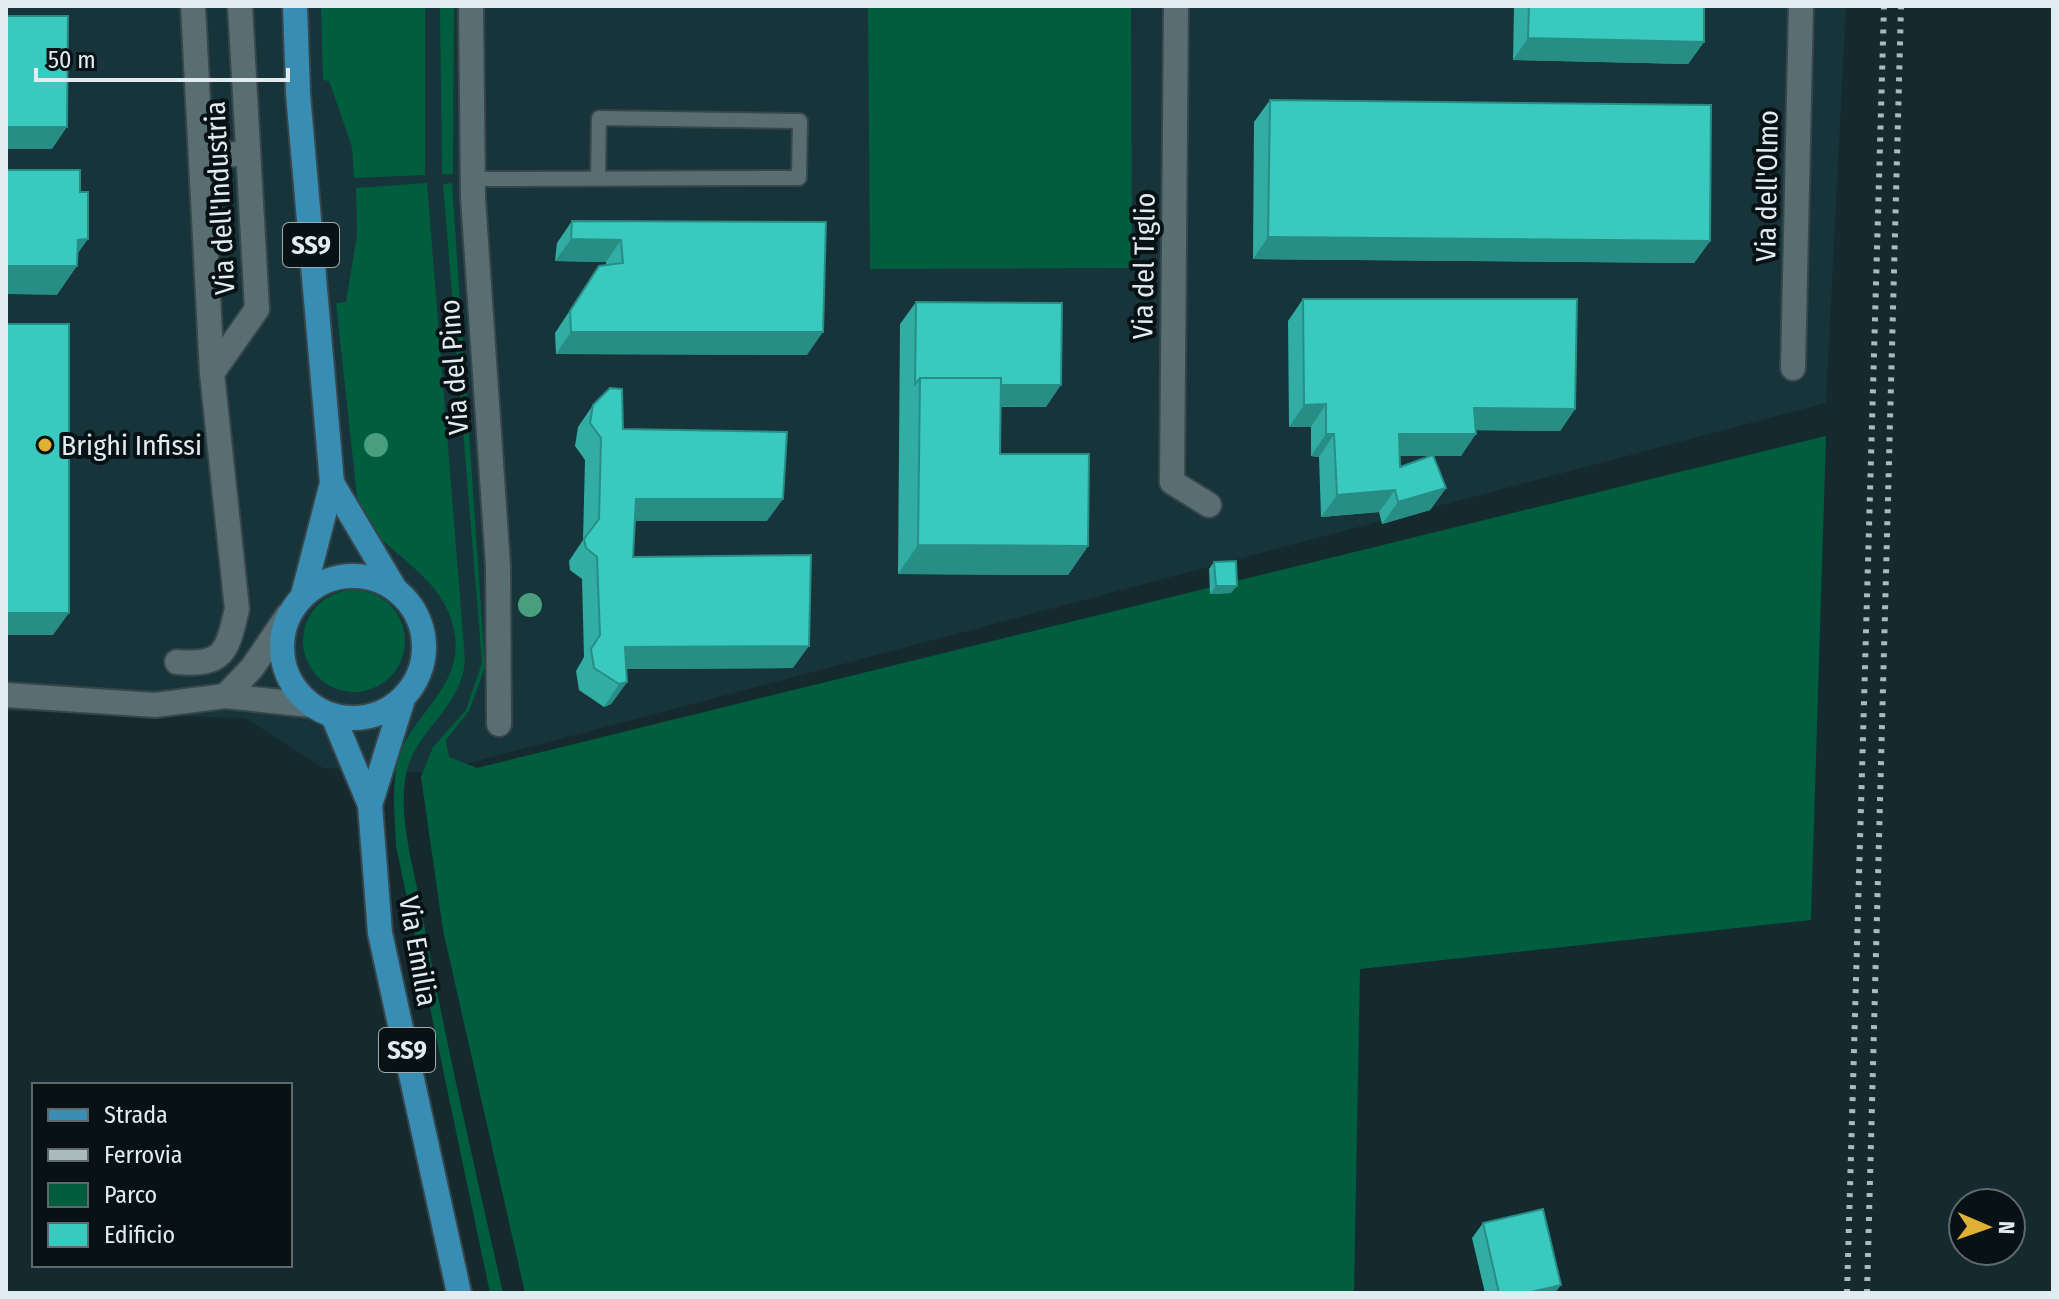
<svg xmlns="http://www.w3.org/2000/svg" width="2059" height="1299" viewBox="0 0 2059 1299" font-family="'Fira Sans Condensed',sans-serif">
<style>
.built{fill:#16343a}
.green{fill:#005d3e}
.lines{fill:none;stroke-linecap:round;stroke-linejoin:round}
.service-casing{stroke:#37464a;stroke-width:18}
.minor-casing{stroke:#37464a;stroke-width:28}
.primary-casing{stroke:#37464a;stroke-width:28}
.service{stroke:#586e73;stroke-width:14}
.minor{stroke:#586e73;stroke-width:24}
.primary{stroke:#388db5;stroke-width:24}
.rail{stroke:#abbabd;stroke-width:6;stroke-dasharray:4 8;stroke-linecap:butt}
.tree{fill:#489e7e}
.wall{fill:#31ada3;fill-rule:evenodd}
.shaded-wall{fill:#288d85}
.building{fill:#39c9be;stroke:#288d85;stroke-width:2}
.poi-dot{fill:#dfb034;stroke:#081113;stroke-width:3}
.labels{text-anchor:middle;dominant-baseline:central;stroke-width:8;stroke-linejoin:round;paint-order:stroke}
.shield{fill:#081113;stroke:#9faaad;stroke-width:2}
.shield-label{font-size:26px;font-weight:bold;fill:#e0ecef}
.street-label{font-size:28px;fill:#e0ecef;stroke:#081113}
.poi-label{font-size:28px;fill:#e0ecef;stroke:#081113;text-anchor:start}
</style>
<rect width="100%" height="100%" fill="#152a2e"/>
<path class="built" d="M6,6H1846L1826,403L432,773L323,768L245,718L6,711Z"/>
<g class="green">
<path d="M321,6H425V175L354,178L352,147L329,81L323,80Z"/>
<path d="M440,6H454L453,174H442Z"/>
<path d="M868,6H1131L1132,268L870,269Z"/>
<path d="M427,183L465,660C462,711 410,732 405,781C399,825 416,875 423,919C446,1044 475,1169 503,1293H490L396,846C395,818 391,788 398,760C411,710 475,683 450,616C435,575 395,558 369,525C363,518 361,506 357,497L336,303L346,302L357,235L356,188Z"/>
<path d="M452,183L485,667L469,711L446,740L449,757L477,768L1826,436L1811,920L1360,969L1354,1293H525L443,930L421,777L433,747L466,710L482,663L443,184Z"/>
<circle cx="354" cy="641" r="51"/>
</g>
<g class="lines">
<g class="service-casing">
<path id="service" d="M473,179L799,178L800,121L599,118L598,176"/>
</g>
<g class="minor-casing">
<g id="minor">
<path d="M471,6L473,198L498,566L499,724"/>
<path d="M1176,6L1172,482L1209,505"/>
<path d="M202,157L247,153"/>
<path d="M1793,368L1801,6"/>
<path d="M212,373L257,309L240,6"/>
<path d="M177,662C224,666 227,652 237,609L212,373L193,6"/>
<path d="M6,695L155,705L225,696L310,705"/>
<path d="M225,696L252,668L288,615"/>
</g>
</g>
<g class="primary-casing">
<g id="primary">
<path d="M295,6L298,94L332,483L303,595"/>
<path d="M332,483L395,589"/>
<circle cx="353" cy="647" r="71"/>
<path d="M333,716L370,805L380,933L459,1293"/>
<path d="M370,805L403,699"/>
</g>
</g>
<use href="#service" class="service"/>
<use href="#minor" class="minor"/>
<use href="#primary" class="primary"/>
<g class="rail">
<path d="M1847,1293L1884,6"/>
<path d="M1867,1293L1901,6"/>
</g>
</g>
<g class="tree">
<circle cx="376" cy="445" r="12"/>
<circle cx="530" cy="605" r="12"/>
</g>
<g class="wall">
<path d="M1514,6H1704V42L1688,64L1513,60Z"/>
<path d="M1270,100L1710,241L1694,263L1253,259L1254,122Z"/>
<path d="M572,221L826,222L807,355L556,354L555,333L599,266L606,265V262L555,261L557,243Z"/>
<path d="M1303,299L1575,409L1560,431L1476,430L1461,456H1433L1446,488L1430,510L1382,524L1379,512L1321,517L1319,457L1311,456V427H1289L1288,321ZM1400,456H1431L1400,467Z"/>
<path d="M916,302L1046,407H1000V454L1088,546L1068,575L898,574L900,324Z"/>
<path d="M593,405L623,429L767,521H635L633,557L793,668L626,669L627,682L611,704L604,707L579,690L576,671L584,657L582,579L570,570L569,561L583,540L585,460L575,446L578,427Z"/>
<path d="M1214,562L1231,593L1210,594L1209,569Z"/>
<path d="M1483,1223L1555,1293H1485L1472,1238Z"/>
</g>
<g class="shaded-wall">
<path d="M1528,38L1704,42L1688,64L1513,60Z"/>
<path d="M6,127H67L52,149H6Z"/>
<path d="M1268,237L1710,241L1694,263L1253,259Z"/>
<path d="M88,239L69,266H77L57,295L6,294V266L78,240Z"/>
<path d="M571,239L621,240L606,262L555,261Z"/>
<path d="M571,332H823L807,355L556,354Z"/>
<path d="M920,384L1061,385L1046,407L919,406Z"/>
<path d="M1326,404L1311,427H1289L1304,405Z"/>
<path d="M1474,408L1575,409L1560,431L1458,430Z"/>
<path d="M1326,434H1334L1319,457L1311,456Z"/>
<path d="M1399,434H1476L1461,456H1384Z"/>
<path d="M1446,488L1430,510L1382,524L1398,502Z"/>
<path d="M1395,490L1379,512L1321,517L1337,495Z"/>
<path d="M636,499H783L767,521H621Z"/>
<path d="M918,545L1088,546L1068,575L898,574Z"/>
<path d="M1216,586H1237L1231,593L1210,594Z"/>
<path d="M6,613H69L53,635H6Z"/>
<path d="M809,646L793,668L610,669L625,647Z"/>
<path d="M627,682L611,704L604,707L619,684Z"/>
<path d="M1561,1285L1555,1293H1527Z"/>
</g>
<g class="building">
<path d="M1529,6H1704V42L1528,38Z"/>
<path d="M6,16H68L67,127H6Z"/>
<path d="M1270,100L1711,105L1710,241L1268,237Z"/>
<path d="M6,170H80V192H88V239L78,240L77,266H6Z"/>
<path d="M572,221L826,222L823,332H571L570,311L599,266L623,263L621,240L571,239Z"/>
<path d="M1303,299H1577L1575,409L1474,408L1476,434H1399L1400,467L1433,455L1446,488L1398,502L1395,490L1337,495L1334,434H1326V404L1304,405Z"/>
<path d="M916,302L1062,303L1061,385H1001V378H920L915,384Z"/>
<rect x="6" y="324" width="63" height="289"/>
<path d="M920,378H1001L1000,454H1089L1088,546L918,545Z"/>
<path d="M610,388L622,389L623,429L787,432L783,499H636L633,557L811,555L809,646L625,647L627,682L619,684L594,668L591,649L600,635L597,557L586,548L584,539L599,519L601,438L590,423L593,405Z"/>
<path d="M1236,561L1237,586H1216L1214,562Z"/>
<path d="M1543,1209L1561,1285L1527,1293H1499L1483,1223Z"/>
</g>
<circle class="poi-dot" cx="45" cy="445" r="8"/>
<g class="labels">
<g class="shield">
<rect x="283" y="223" width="56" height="44" rx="6"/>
<rect x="379" y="1028" width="56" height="44" rx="6"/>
</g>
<g class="shield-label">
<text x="311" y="245">SS9</text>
<text x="407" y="1050">SS9</text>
</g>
<g class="street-label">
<text transform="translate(1767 186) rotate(-89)">Via dell'Olmo</text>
<text transform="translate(220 198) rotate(-93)">Via dell'Industria</text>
<text transform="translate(1144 266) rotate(-89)">Via del Tiglio</text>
<text transform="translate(454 367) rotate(-94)">Via del Pino</text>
<text transform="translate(418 951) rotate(80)">Via Emilia</text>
</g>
<g class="poi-label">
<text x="61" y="445">Brighi Infissi</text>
</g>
</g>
<rect width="2059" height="1299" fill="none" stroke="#e0ecef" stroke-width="16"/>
<rect x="32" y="1083" width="260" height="184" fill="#081113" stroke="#5e696b" stroke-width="2"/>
<rect x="48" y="1109" width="40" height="12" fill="#388db5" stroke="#5e696b" stroke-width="2"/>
<text x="104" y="1123" font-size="24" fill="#e0ecef">Strada</text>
<rect x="48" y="1149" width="40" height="12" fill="#abbabd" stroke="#5e696b" stroke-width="2"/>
<text x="104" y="1163" font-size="24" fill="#e0ecef">Ferrovia</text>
<rect x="48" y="1183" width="40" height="24" fill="#005d3e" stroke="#5e696b" stroke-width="2"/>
<text x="104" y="1203" font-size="24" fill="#e0ecef">Parco</text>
<rect x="48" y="1223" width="40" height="24" fill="#39c9be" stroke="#5e696b" stroke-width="2"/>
<text x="104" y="1243" font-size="24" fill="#e0ecef">Edificio</text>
<g transform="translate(1987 1227) rotate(92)"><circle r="38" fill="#081113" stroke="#5e696b" stroke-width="2"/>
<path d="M0-6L14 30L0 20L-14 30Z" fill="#dfb034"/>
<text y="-12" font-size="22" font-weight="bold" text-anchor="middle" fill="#e0ecef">N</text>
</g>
<path d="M36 68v12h252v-12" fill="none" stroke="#e0ecef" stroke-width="4"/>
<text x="48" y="68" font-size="24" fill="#e0ecef" stroke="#081113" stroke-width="6" paint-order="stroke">50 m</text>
</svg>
